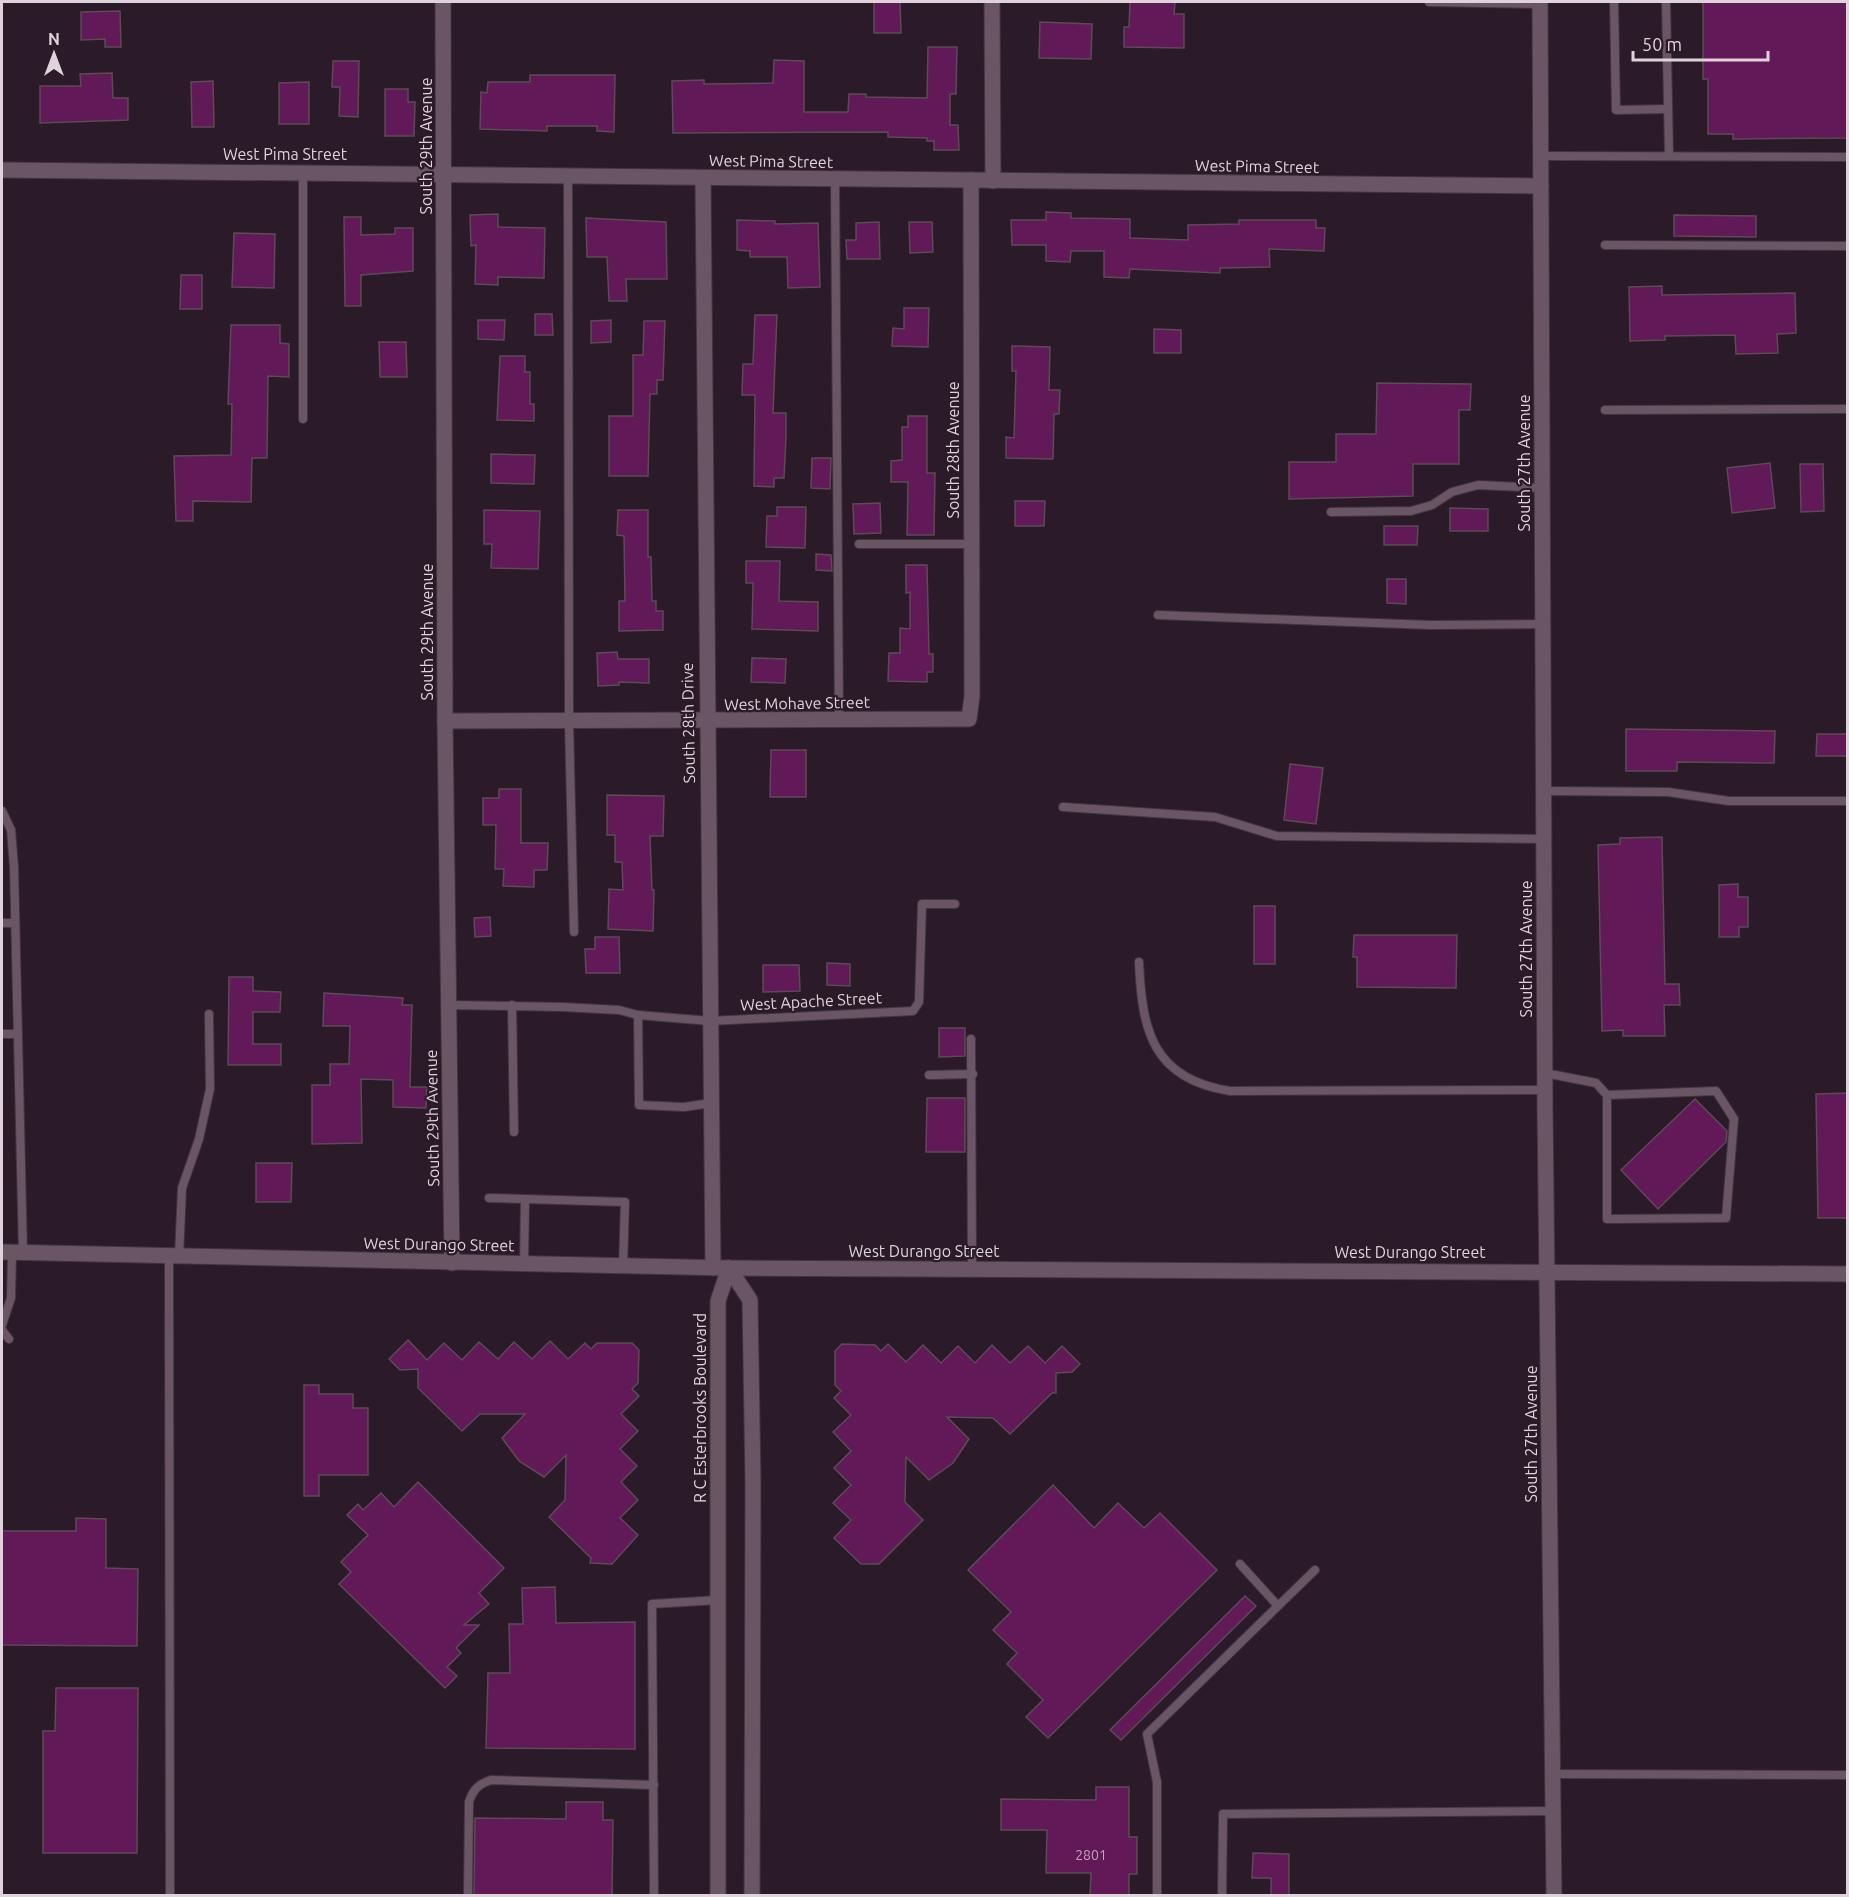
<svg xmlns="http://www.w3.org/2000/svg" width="1849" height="1897" viewBox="0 0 1849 1897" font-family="Ubuntu,sans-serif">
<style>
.building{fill:#621957;stroke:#5d4958;stroke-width:1.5}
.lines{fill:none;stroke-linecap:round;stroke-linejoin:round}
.service-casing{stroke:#443641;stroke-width:10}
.minor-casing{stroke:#443641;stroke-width:17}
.tertiary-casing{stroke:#443641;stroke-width:17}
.secondary-casing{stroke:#443641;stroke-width:17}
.service{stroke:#6a5565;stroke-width:8}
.minor{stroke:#6a5565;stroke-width:15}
.tertiary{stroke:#6a5565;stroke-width:15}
.secondary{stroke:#6a5565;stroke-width:15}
.labels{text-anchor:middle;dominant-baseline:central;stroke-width:4.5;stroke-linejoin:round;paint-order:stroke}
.number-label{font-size:14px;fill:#c0a4ba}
.street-label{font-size:16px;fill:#dfd3db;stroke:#2b1a28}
</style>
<rect width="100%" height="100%" fill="#2b1a28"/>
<g class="building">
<path d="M874,2H900L901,33H874Z"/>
<path d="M1130,2H1175L1174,14H1184V48L1124,47V27H1129Z"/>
<path d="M1703,2H1848V138L1733,139V134H1708V79H1703Z"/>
<path d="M120,11L121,47H105V39L81,40V12Z"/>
<path d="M1040,22L1092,24L1091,59L1039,58Z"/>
<path d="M928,47H957L956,94H950V125H958L959,150H934V141H927V138L888,137V132L673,133L672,81L704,80V84L773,83L774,60L804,61V112H848L849,94H866V97L927,98Z"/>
<path d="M333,61H359L358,117L339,116L340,87H332Z"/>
<path d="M112,73L113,98H128V120L40,123V86H81L80,74Z"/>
<path d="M530,75H615L614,132L597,131V126H547V131L480,129L481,92L487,93L488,82H530Z"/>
<path d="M213,81L214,127H192L191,82Z"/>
<path d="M309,82V124H279V83Z"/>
<path d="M385,89H408V102H415L414,136H385Z"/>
<path d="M1046,212L1071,213V218L1130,219V238L1188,240V225L1239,224V220H1316V228H1325L1324,251L1269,249L1270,267L1220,268V273L1130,269L1129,278L1104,277V251H1071L1070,262L1046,261V245H1012L1011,220H1046Z"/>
<path d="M498,214V227L545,228L544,278L498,277V285L475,284L476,245L471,246L470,215Z"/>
<path d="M1674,215L1756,216V237L1674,236Z"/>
<path d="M344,217H361V235L395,234V228H413V271L361,275V306H345Z"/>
<path d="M586,218L666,222L667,279H626L627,301H609L607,257H587Z"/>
<path d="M737,220L775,221V224L818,223L820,287L788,288L787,257H750V251L737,250Z"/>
<path d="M879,222L880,259H847L846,240H856V223Z"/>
<path d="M909,222H932L933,252L910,253Z"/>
<path d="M234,233L275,234L274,288L232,287Z"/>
<path d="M181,275H202V309H180Z"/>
<path d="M1662,286V295L1795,293L1796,333L1777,334L1778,353L1736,354L1735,335L1665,336V340L1630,341L1629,287Z"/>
<path d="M904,308H929L928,347L892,346L893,328L904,329Z"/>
<path d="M535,314H552L553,335H535Z"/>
<path d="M755,315H777L773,413H786V437L784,478H774V487L754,486L755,395H742L743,364H753Z"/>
<path d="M478,320H505L504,340L478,339Z"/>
<path d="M611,320V342L591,343V321Z"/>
<path d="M644,321H665L663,380H657V394H650L648,476H609V416H633V355H643Z"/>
<path d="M231,325H280V343L289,344V377L268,376L267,458H252L251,502L193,501V521H176L174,456L231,455L232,404H228Z"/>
<path d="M1154,329L1181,330V353H1154Z"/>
<path d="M379,342H406L407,377H380Z"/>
<path d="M1012,346L1050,347L1049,390H1060L1059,414H1054L1053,459L1006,458V437L1014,438L1016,371H1012Z"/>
<path d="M500,356H525V372H530V404H534V421L497,420Z"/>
<path d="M1377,383L1471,384L1470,410H1459V464H1413V496L1289,499V462H1336V434H1376Z"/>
<path d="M908,416H927V473H935L934,535H907L908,482H891V461L902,460V427H908Z"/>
<path d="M491,454L535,455L534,484L491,483Z"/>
<path d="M812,458H831L830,489L811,488Z"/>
<path d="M1770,463L1775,508L1732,513L1727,468Z"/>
<path d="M1800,464H1823L1824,511L1801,512Z"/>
<path d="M1015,501H1045L1044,526H1015Z"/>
<path d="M880,503L881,533L854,534L853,504Z"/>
<path d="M777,507H806L805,548L766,547L767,516H777Z"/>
<path d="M1450,508L1488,509V531H1450Z"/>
<path d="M484,510L540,511L538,569L491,568L492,544H484Z"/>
<path d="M618,510H648V557H651L652,601H656V611H663V630L619,631V601H625L624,536L617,535Z"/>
<path d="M1384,526H1418L1417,545H1384Z"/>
<path d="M816,554L831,555L832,571L816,570Z"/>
<path d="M746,561H780L779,601L818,602V631L752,629L753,583H746Z"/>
<path d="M906,565H927L929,654H933V672H927V682L888,681L889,653H900V628L910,629V592L906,593Z"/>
<path d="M1387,579H1406V604L1387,603Z"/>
<path d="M617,652L618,659H649V683L619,682V685L598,686L597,653Z"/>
<path d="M752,658L786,659L785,683L751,682Z"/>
<path d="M1626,729L1775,731L1774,763L1677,762V771H1626Z"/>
<path d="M1817,734H1848V756H1816Z"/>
<path d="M771,750H806V797H770Z"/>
<path d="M1290,764L1323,768L1316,824L1284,820Z"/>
<path d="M499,789H521V843H548L547,870H534V887L503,886L504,869H495L496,825H483V798H499Z"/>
<path d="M607,795L664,796L663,836H650L652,890H654L653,931L608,929L609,889L623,890L622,862H615V835H607Z"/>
<path d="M1662,837L1665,984H1679L1680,1005H1664L1665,1036H1623V1030L1602,1031L1598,845L1620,844V838Z"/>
<path d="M1738,884V897H1748V927H1739V937H1719V885Z"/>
<rect x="1254" y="906" width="21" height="58"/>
<path d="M490,917L491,936L475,937L474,918Z"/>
<path d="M1354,935H1457L1456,988L1357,987V957H1353Z"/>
<path d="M595,937H619L620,973H586L585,949H595Z"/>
<path d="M827,963L850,964V986L827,985Z"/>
<path d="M763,965H799L800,991L763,992Z"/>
<path d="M229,977H253V991L281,992L280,1012H253V1044H281V1065H228Z"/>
<path d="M324,993L403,998L402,1005H412L410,1087H427L426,1108L393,1107V1080L361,1079L362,1143L312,1144V1085H330V1064H349L350,1026H323Z"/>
<path d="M939,1028H965V1056L939,1057Z"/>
<path d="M1848,1093V1218H1818L1816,1094Z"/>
<path d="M927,1098H965V1152H926Z"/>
<path d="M1695,1099L1727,1131L1726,1142L1658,1209L1621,1170Z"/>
<path d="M256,1163H292L291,1202H256Z"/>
<path d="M408,1340L427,1360L444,1343L462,1360L479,1342L498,1359L514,1342L532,1359L550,1341L568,1359L585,1343L591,1349L597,1343H632L639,1350L638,1383L632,1389L639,1396L621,1414L638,1431L620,1449L637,1466L621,1482L638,1500L620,1518L638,1535L612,1564L590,1563L591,1558L549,1517L565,1500L566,1455L544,1477L519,1461L502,1438L525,1414H480L462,1431L418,1388V1369L400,1370L389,1359Z"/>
<path d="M842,1344L875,1345L881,1351L888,1344L906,1362L923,1345L941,1363L958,1346L975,1363L992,1345L1010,1363L1028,1346L1045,1363L1062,1346L1080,1364L1072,1372L1056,1373V1393H1052L1010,1434L993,1418L947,1417L969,1439L953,1463L929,1480L906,1457L905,1502L923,1520L879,1564H861L834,1538L851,1520L833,1503L851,1485L834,1468L851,1451L833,1432L851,1415L834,1398L841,1391L835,1385V1351Z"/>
<path d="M304,1385H319V1394H353V1408H368V1475H319V1496H304Z"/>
<path d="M418,1482L504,1568L479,1593L489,1604L464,1625H479L456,1648L461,1653L447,1667L457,1676L445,1688L339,1584L351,1572L341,1562L368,1535L347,1515L358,1504L363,1510L381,1493L394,1507Z"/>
<path d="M1053,1485L1094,1528L1118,1503L1144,1528L1160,1513L1217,1570L1048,1738L1026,1717L1043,1700L1007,1664L1017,1653L993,1630L1011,1612L968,1570Z"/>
<path d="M76,1518L106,1519V1568L138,1569L137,1646L2,1645V1531H76Z"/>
<path d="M555,1587L556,1623L635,1622V1749L486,1748L488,1673H510L509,1624H523L522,1588Z"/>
<path d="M1245,1596L1256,1606L1121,1740L1110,1730Z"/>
<path d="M56,1688H138L137,1853H43V1731H55Z"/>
<path d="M1096,1787H1129V1837H1137V1874H1129V1896H1090L1091,1873H1046L1047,1830H1001V1799L1096,1800Z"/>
<path d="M566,1802H603V1820H613L612,1896H474L475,1818L566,1819Z"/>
<path d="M1253,1853L1289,1854V1896H1271V1878H1252Z"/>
</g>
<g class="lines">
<g class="service-casing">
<g id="service">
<path d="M1429,2L1540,4"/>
<path d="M1614,2L1616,110L1668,109"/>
<path d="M1666,2L1669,156"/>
<path d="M1541,156L1848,157"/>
<path d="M303,172V419"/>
<path d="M568,176L569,722L574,932"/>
<path d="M835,180L839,721"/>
<path d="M1605,245L1848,246"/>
<path d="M1605,410L1848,409"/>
<path d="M1331,512L1411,511L1432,505L1452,492L1478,485L1542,488"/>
<path d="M859,544H971"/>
<path d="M1158,615L1430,625L1543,624"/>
<path d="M1543,791L1668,792L1729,801H1848"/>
<path d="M1063,807L1215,817L1277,836L1544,839"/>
<path d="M2,811L11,830L14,867L23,1253"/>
<path d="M2,923H15"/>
<path d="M1139,962C1142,1030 1152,1079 1230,1091L1545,1090"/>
<path d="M448,1005L563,1007L619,1010L638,1015"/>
<path d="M512,1005L514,1132"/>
<path d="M2,1034H18"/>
<path d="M971,1039L972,1269"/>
<path d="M1545,1073L1596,1083L1607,1095L1716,1091L1734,1119L1726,1218L1607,1219V1095"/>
<path d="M929,1075L973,1074"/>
<path d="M711,1103L684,1107L639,1105L638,1015L710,1021L913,1011L919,1002L922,904H955"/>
<path d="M489,1198L625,1202L623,1266"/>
<path d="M169,1256L170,1896"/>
<path d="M179,1256L182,1188L199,1139L210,1089L209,1014"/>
<path d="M524,1264L525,1200"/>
<path d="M2,1325L11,1298L12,1253"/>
<path d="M2,1330L9,1339"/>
<path d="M1278,1606L1315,1570"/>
<path d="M1553,1774L1848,1775"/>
<path d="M468,1896L469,1802C473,1789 479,1784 491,1780L654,1785"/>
<path d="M654,1896L652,1604L718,1600"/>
<path d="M1157,1896V1782L1147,1734L1278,1606L1240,1564"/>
<path d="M1222,1896L1223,1814L1553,1811"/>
</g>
</g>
<g class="minor-casing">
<g id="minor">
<path d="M443,2L445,721L452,1263"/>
<path d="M992,2L993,181"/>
<path d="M2,170L1541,186"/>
<path d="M703,178L713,1268"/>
<path d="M445,721L969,719L972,696L971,180"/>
<path d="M729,1268L750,1300L753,1483L752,1896"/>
<path d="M718,1896V1301L729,1268"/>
</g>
</g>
<g class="tertiary-casing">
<path id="tertiary" d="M2,1252L729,1268L1848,1274"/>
</g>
<g class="secondary-casing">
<path id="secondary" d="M1540,2L1545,1109L1554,1896"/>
</g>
<use href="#service" class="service"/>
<use href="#minor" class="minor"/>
<use href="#tertiary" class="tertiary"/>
<use href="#secondary" class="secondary"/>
</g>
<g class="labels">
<g class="number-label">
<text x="1091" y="1855">2801</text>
</g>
<g class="street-label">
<text transform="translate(426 146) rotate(-90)">South 29th Avenue</text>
<text x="285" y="154">West Pima Street</text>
<text transform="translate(771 161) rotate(1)">West Pima Street</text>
<text transform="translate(1257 166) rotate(1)">West Pima Street</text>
<text transform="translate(953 450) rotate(-90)">South 28th Avenue</text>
<text transform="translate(1524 463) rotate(-90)">South 27th Avenue</text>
<text transform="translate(427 632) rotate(-90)">South 29th Avenue</text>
<text transform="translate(797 703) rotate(-1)">West Mohave Street</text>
<text transform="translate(688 723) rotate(-91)">South 28th Drive</text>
<text transform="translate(1526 949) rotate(-90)">South 27th Avenue</text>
<text transform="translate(811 1001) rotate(-3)">West Apache Street</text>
<text transform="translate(432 1118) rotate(-91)">South 29th Avenue</text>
<text transform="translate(439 1244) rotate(1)">West Durango Street</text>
<text x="924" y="1251">West Durango Street</text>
<text x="1410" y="1252">West Durango Street</text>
<text transform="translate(700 1408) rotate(-90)">R C Esterbrooks Boulevard</text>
<text transform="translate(1531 1434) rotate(-90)">South 27th Avenue</text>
</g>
</g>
<rect width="1849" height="1897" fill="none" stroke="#dfd3db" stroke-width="6"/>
<g transform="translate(54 54)" stroke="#2b1a28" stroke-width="4.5" paint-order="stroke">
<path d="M0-4.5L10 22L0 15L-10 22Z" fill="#dfd3db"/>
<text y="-9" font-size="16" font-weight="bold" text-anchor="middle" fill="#dfd3db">N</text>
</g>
<path d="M1633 51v9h135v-9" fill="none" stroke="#dfd3db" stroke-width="3"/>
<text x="1642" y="51" font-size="18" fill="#dfd3db" stroke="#2b1a28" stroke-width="4.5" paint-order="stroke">50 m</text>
</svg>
